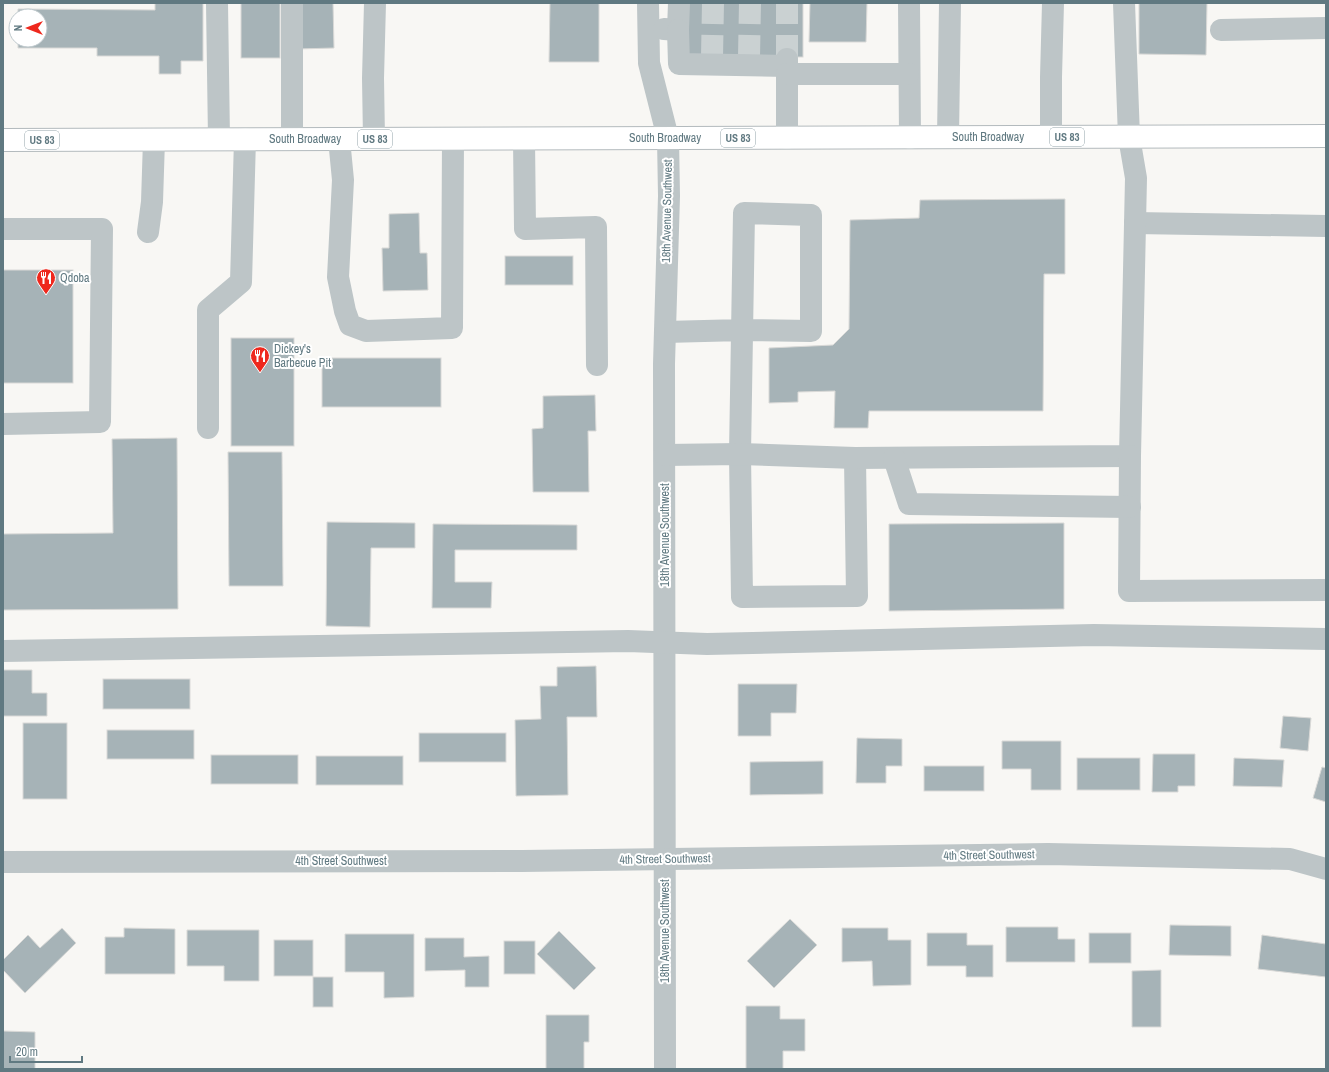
<svg xmlns="http://www.w3.org/2000/svg" width="1329" height="1072" viewBox="0 0 1329 1072" font-family="'Archivo Narrow',sans-serif">
<style>
.building{fill:#a6b3b7;stroke:#d9d9d7}
.lines{fill:none;stroke-linecap:round;stroke-linejoin:round}
.minor-tunnel{stroke:#cad1d2;stroke-width:22;stroke-dasharray:22 11;stroke-linecap:butt}
.major-casing{stroke:#b3babd;stroke-width:24}
.minor{stroke:#bdc5c7;stroke-width:22}
.major{stroke:#fff;stroke-width:22}
.labels{text-anchor:middle;dominant-baseline:central;stroke-width:4;stroke-linejoin:round;paint-order:stroke}
.shield{fill:#fff;stroke:#90a1a7;stroke-width:1}
.shield-label{font-size:11px;font-weight:bold;fill:#607981}
.street-label{font-size:12px;fill:#607981;stroke:#fff}
.poi-label{font-size:12px;fill:#607981;stroke:#fff;text-anchor:start}
</style>
<rect width="100%" height="100%" fill="#f8f7f4"/>
<g class="building">
<path d="M155,3H203V61H181V74H159V56H97V48H18V40H40V16H18V9L155,10Z"/>
<rect x="241" y="3" width="39" height="55"/>
<path d="M297,3H333L334,48L297,49Z"/>
<path d="M550,3H599V62H549Z"/>
<rect x="683" y="3" width="120" height="54"/>
<path d="M810,3H867L866,42H809Z"/>
<path d="M1139,3H1207L1206,55L1139,54Z"/>
<path d="M1065,199V274H1044L1043,411H869L868,428H834L835,391L798,392V402L769,403V348L833,345L849,329L850,220L919,218L920,200Z"/>
<path d="M419,213L420,253H427L428,290L383,291L382,248H389V214Z"/>
<rect x="505" y="256" width="68" height="29"/>
<rect x="3" y="270" width="70" height="113"/>
<rect x="231" y="338" width="63" height="108"/>
<rect x="322" y="358" width="119" height="49"/>
<path d="M595,395L596,431H588L589,492H533L532,429L543,428V396Z"/>
<path d="M177,438L178,609L3,610V534L113,533L112,439Z"/>
<path d="M228,452H282L283,586H229Z"/>
<path d="M327,522L415,523V548H371L370,627L326,626Z"/>
<path d="M1064,523V609L889,611V524Z"/>
<path d="M433,524L577,525V550H455V582H492L491,608H432Z"/>
<path d="M596,666L597,717H567L568,795L516,796L515,720L541,719L540,686H557V667Z"/>
<path d="M3,670H32V693H47V716H3Z"/>
<rect x="103" y="679" width="87" height="30"/>
<path d="M738,684H797L796,713H771V736H738Z"/>
<path d="M1283,716L1311,718L1308,751L1280,748Z"/>
<rect x="23" y="723" width="44" height="76"/>
<rect x="107" y="730" width="87" height="29"/>
<rect x="419" y="733" width="87" height="29"/>
<path d="M857,738L902,739V766H886V783H856Z"/>
<path d="M1002,741H1061V790H1031V769H1002Z"/>
<path d="M1153,754H1195V786H1178V792H1152Z"/>
<rect x="211" y="755" width="87" height="29"/>
<rect x="316" y="756" width="87" height="29"/>
<rect x="1077" y="758" width="63" height="32"/>
<path d="M1234,758L1284,760L1282,787L1233,786Z"/>
<path d="M823,761V794L750,795V762Z"/>
<rect x="924" y="766" width="60" height="25"/>
<path d="M1322,767L1326,768V802L1313,798Z"/>
<path d="M790,919L817,945L774,988L747,961Z"/>
<path d="M1170,925L1231,926V956L1169,955Z"/>
<path d="M1006,927H1058V939H1075V962H1006Z"/>
<path d="M62,928L76,943L25,993L3,970V960L28,935L40,948Z"/>
<path d="M124,928L175,929V974H105V937H124Z"/>
<path d="M842,928H888V940H911V985L873,986L872,961L842,962Z"/>
<path d="M187,930H259V981H224V966H187Z"/>
<path d="M559,931L596,968L574,990L537,954Z"/>
<path d="M927,933H967V945H993V977H966V966H927Z"/>
<rect x="1089" y="933" width="42" height="30"/>
<path d="M345,934H414V997L384,998V972H345Z"/>
<path d="M1262,935L1326,944V977L1258,969Z"/>
<path d="M425,938H464V957L489,956V987H465V970L425,971Z"/>
<rect x="274" y="940" width="39" height="36"/>
<rect x="504" y="941" width="31" height="33"/>
<path d="M1161,970V1027H1132V971Z"/>
<rect x="313" y="977" width="20" height="30"/>
<path d="M746,1006H780V1019H805V1051H783V1069H746Z"/>
<path d="M546,1015H589V1042H584V1069H546Z"/>
<path d="M3,1031L35,1032V1069H3Z"/>
</g>
<g class="lines">
<g class="minor-tunnel">
<path d="M712,57L713,3"/>
<path d="M749,57L750,3"/>
<path d="M787,57V3"/>
</g>
<g class="major-casing">
<path id="major" d="M3,140L1326,136"/>
</g>
<g class="minor">
<path d="M217,3L219,139"/>
<path d="M648,3L649,63L668,138L669,196L664,364L665,1069"/>
<path d="M909,3L910,138"/>
<path d="M664,29L678,30L679,3"/>
<path d="M678,30L679,64L787,66"/>
<path d="M1221,30L1326,28"/>
<path d="M787,59V138"/>
<path d="M787,74H908"/>
<path d="M948,137L950,3"/>
<path d="M1051,137V77L1053,3"/>
<path d="M292,139V3"/>
<path d="M339,139L343,180L338,277L345,311L350,325L366,331L452,328L453,139"/>
<path d="M374,139L373,78L375,3"/>
<path d="M524,139L525,229L596,227L597,365"/>
<path d="M1135,223L1326,226"/>
<path d="M3,229H102L100,422L3,424"/>
<path d="M148,232L152,202L154,140"/>
<path d="M665,332L743,330L811,331V215L744,213L740,454L742,597L857,596L855,458"/>
<path d="M208,428V310L241,282L245,139"/>
<path d="M665,455L740,454L855,458L1130,456L1136,178L1129,137L1124,3"/>
<path d="M1130,456L1129,591L1326,590"/>
<path d="M894,458L909,504L1130,507"/>
<path d="M3,651L628,641L707,644L1094,635L1326,639"/>
<path d="M3,862L522,861L1048,854L1290,859L1326,869"/>
</g>
<use href="#major" class="major"/>
</g>
<defs>
<g id="restaurant-pin" transform="scale(1)"><path d="M0 17L-7.5 6A9.5 9.5 0 1 1 7.5 6Z" fill="#ee281d" stroke="#fff"/><path d="M-5-6h1v4h1v-4h1v4h1v-4h1v5L-1.5 .5V6h-2V.5L-5-1ZM5-6V6H3V1.5H1.5Q1.5-4 5-6Z" fill="#fff"/></g>
</defs>
<g fill-rule="evenodd">
<use href="#restaurant-pin" x="46" y="278"/>
<use href="#restaurant-pin" x="260" y="356"/>
</g>
<g class="labels">
<g class="shield">
<rect x="1050" y="128" width="34" height="18" rx="3"/>
<rect x="721" y="129" width="34" height="18" rx="3"/>
<rect x="358" y="130" width="34" height="18" rx="3"/>
<rect x="25" y="131" width="34" height="18" rx="3"/>
</g>
<g class="shield-label">
<text x="1067" y="137">US 83</text>
<text x="738" y="138">US 83</text>
<text x="375" y="139">US 83</text>
<text x="42" y="140">US 83</text>
</g>
<g class="street-label">
<text x="988" y="137">South Broadway</text>
<text x="665" y="138">South Broadway</text>
<text x="305" y="139">South Broadway</text>
<text transform="translate(667 211) rotate(-89)">18th Avenue Southwest</text>
<text transform="translate(665 535) rotate(-90)">18th Avenue Southwest</text>
<text transform="translate(989 855) rotate(-1)">4th Street Southwest</text>
<text transform="translate(665 859) rotate(-1)">4th Street Southwest</text>
<text x="341" y="861">4th Street Southwest</text>
<text transform="translate(665 931) rotate(-90)">18th Avenue Southwest</text>
</g>
<g class="poi-label">
<text x="60" y="278">Qdoba</text>
<text x="274" y="349">Dickey's<tspan x="274" dy="14">Barbecue Pit</tspan></text>
</g>
</g>
<rect width="1329" height="1072" fill="none" stroke="#607981" stroke-width="8"/>
<g transform="translate(28 28) rotate(270)"><circle r="19" fill="#ffffff" stroke="#bfc9cd"/>
<path d="M0-3L7 15L0 10L-7 15Z" fill="#ee281d"/>
<text y="-6" font-size="11" font-weight="bold" text-anchor="middle" fill="#607981">N</text>
</g>
<path d="M10 1056v6h72v-6" fill="none" stroke="#607981" stroke-width="2"/>
<text x="16" y="1056" font-size="12" fill="#607981" stroke="#ffffff" stroke-width="3" paint-order="stroke">20 m</text>
</svg>
